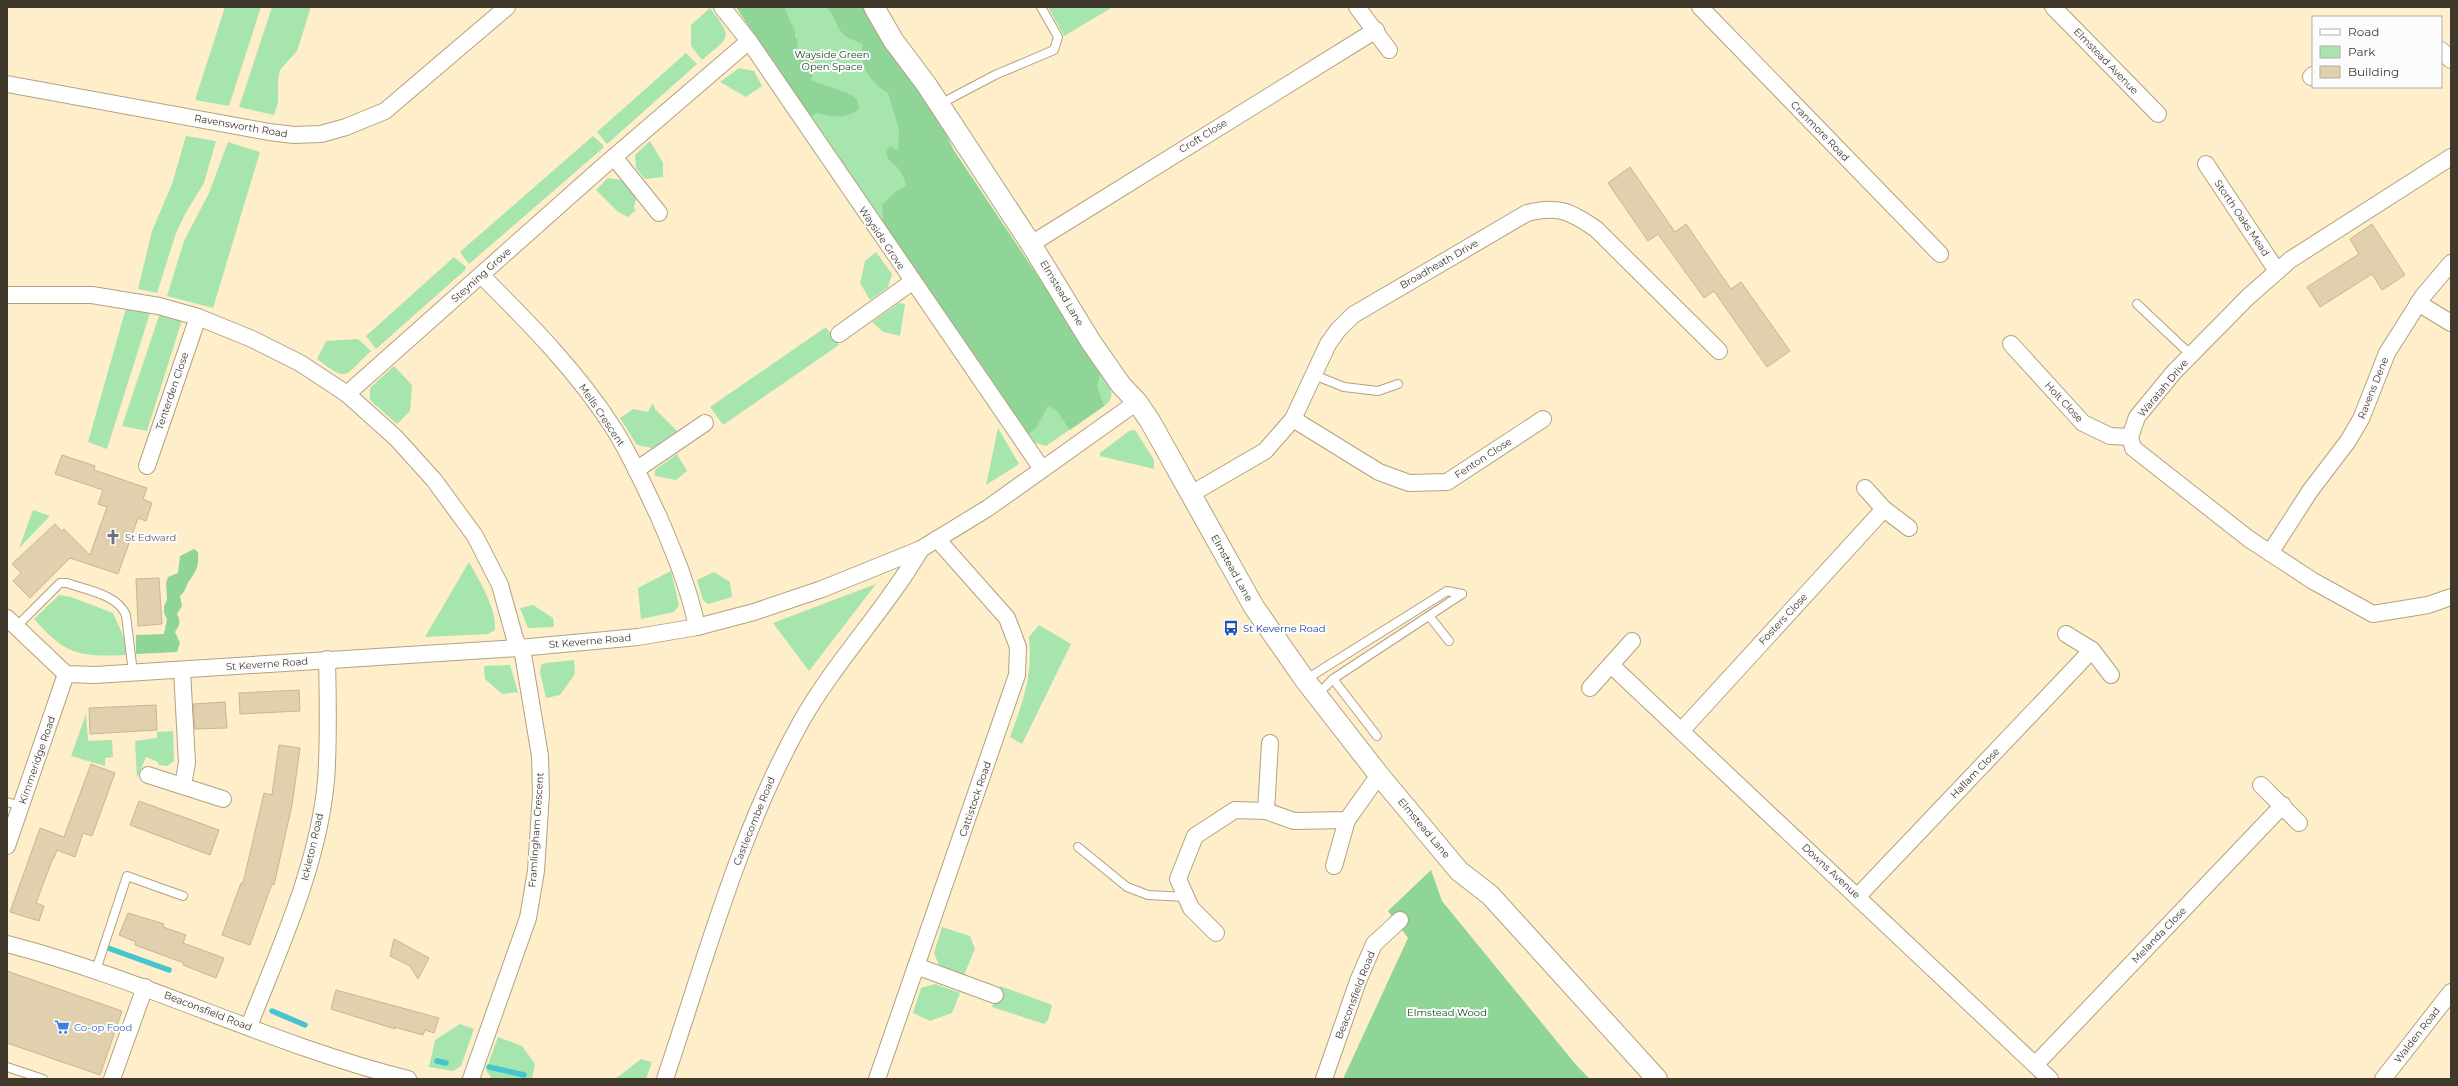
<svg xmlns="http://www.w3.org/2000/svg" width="2458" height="1086" viewBox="0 0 2458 1086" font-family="Montserrat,sans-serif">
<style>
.green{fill:#a7e5ae}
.forest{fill:#8fd598}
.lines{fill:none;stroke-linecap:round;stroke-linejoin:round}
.stream{stroke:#45c5d0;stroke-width:5.5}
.building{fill:#e1d0ad;stroke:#c6b693}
.service-casing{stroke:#b2a280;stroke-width:10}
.minor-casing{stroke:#b2a280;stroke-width:18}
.tertiary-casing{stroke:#b2a280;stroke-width:22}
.service{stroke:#fff;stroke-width:8}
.minor{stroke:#fff;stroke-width:16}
.tertiary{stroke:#fff;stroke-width:20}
.labels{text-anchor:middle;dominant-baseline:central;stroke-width:4;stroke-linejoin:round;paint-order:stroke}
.park-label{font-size:10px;fill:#1a4b23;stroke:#fcfcfc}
.street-label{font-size:10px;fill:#40392b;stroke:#fcfcfc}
.worship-label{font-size:10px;fill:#5b616d;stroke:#fcfcfc;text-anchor:start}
.transit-label{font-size:10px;fill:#164399;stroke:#fcfcfc;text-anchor:start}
.shop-label{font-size:10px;fill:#366cbe;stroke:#fcfcfc;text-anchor:start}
</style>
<rect width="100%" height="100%" fill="#ffeeca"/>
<g class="green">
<path d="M225,7H261L229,106L195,100Z"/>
<path d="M272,7H311L297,51L280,70L278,79V103L274,115L239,107Z"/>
<path d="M736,7H859L1108,382C1112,391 1114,396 1107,404L1046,446L1029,441L1005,399L826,141Z"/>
<path d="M1048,7H1113L1064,36Z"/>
<path d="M710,8C733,38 731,36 702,60L691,46V25Z"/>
<path d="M686,53L697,64L607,144L597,132Z"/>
<path d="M739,68L754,71L762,86L746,97L720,82Z"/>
<path d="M186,136L216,141L204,183L185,214L176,233L157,293L138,289L152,231L172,184Z"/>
<path d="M593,136L603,145V148L469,264L461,254V251Z"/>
<path d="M650,141L663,163V177L645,179L636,168L635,155Z"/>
<path d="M228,142L260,152L213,308L167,296L184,241L209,193Z"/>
<path d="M608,178L622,180L636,198L634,208L636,210L628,217L618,212L596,190Z"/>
<path d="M876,252L892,274L888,287L870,300L860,283L865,261Z"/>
<path d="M454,257L466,267L465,270L376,349L366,336Z"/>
<path d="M899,303L905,304L900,336L883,332L872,322Z"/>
<path d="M126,308L150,313L107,449L88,442Z"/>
<path d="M160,313L182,320L147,431L122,426Z"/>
<path d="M826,327L839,345L723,425L710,407Z"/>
<path d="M358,339L371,351C343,377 349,383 317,359L326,341Z"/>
<path d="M394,366L412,385L410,411L397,424L370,400V388Z"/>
<path d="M653,403L655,409L677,431L652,448L637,445L620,418L633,409L648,412Z"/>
<path d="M998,428L1019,464L986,485Z"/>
<path d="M1135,430L1154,460V469L1100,456V453L1129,431Z"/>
<path d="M677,454L687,471L676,480L655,476V470Z"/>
<path d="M33,510L50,516L19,548Z"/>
<path d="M469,562C479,580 497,609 495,630L488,634L425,637Z"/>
<path d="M671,571L679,605L674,612L641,619L638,588Z"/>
<path d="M714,572L730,582L732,597L708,604L703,600L697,580Z"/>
<path d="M876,584L809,671L773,623Z"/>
<path d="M59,595L71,597L113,613L125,640L126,655C79,657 66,655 34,619Z"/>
<path d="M533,605L553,618L554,627L528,628L520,608Z"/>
<path d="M1039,625L1071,644L1022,744L1010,737C1023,701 1033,676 1029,637Z"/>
<path d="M574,660L575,674L560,695L546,698L540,672L541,665L546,663Z"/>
<path d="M510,665L518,692L502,694L485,679L484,666Z"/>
<path d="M86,714L88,741L112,740L113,757L105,758V766L71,756Z"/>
<path d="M173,731L174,761L167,766L159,765L158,762L146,757L137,778L135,741L157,738V732Z"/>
<path d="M942,927L970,936L975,949L964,975L939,965L934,953Z"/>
<path d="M935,984L960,993L952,1013L930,1021L913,1013L921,988Z"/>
<path d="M1000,986L1050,1004L1052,1006L1048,1020L1044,1024L992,1007Z"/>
<path d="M460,1024L474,1029L461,1066L453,1071L429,1067L435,1040Z"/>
<path d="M498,1037L522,1046L535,1064L532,1079H492L486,1070Z"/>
<path d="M641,1059L652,1062L646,1079H615Z"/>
</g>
<g class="forest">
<path d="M736,7H784L795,31V38L798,40L796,53L809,58L815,68L811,80C826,87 844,89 857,99L859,109C848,119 829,117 816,113L810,118Z"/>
<path d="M826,7H865L936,111L954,151L1101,371L1097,386L1104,406L1070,430L1056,410L1048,406L1036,428L1026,436L1005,399L883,223L882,205L896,191L906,186C904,175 898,166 888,159L886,150L890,146L898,151L899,130L888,93C872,84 857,64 863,44C830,32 844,27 826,7Z"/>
<path d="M194,549L198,552C199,566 197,570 189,581C185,587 186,591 180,596L182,606L177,614C181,621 180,625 175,632L180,643L177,652L136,654V635L164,634L167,619L164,613V606L167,600L166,583L168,577L178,573L180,556Z"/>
<path d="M1431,870L1442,901L1577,1066L1590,1079H1343L1408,938L1388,911Z"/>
</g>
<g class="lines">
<g class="stream">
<path d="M108,948L169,970"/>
<path d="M272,1011L305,1025"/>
<path d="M437,1061L446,1063"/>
<path d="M489,1067L524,1075"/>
</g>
</g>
<g class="building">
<path d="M1630,167L1675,232L1686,224L1731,289L1741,282L1790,351L1767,367L1714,291L1704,298L1658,234L1648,241L1608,183Z"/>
<path d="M2372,224L2405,275L2382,290L2372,274L2320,307L2307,287L2359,254L2350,239Z"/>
<path d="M62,455L95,466L94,470L147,488L143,499L152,503L146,521L138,518L118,574L70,558L30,598L13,581L21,573L12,564L55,524L62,531L64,529L90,555L107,507L98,504L103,490L55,474Z"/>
<path d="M159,578L162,624L138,626L136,579Z"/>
<path d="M299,690L300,711L240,714L239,693Z"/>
<path d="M225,702L227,728L195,729L193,704Z"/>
<path d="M156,705L157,730L90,734L89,708Z"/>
<path d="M279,745L300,748L292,805L274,885L272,884L250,945L222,935L241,883H243L264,793L272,795Z"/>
<path d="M91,764L115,773L92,836L83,833L75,857L57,850L54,858H53L36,903L44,906L39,921L10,912L40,828L64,837Z"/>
<path d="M139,801L219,830L210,855L130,825Z"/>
<path d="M128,913L164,924L163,927L186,935L183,943L224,958L216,978L183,965L184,963L135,945L136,942L119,935Z"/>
<path d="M394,939L429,958L418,979L410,966L390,956Z"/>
<path d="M7,971L122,1011L100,1075L7,1043Z"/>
<path d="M336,990L439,1018L434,1033L425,1030L423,1035L394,1027L395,1029L331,1009Z"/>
</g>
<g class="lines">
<g class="service-casing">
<g id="service">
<path d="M940,104L995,75L1054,50L1058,37L1041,7"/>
<path d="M2137,304L2191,355"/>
<path d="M1314,375L1344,387L1378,391L1398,384"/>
<path d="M1430,617L1449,641"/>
<path d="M16,627L60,583H67C86,590 117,594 126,615L133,673"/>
<path d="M1333,679L1377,736"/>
<path d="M1305,680L1447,591L1462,594"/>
<path d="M1317,695L1333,679L1462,594"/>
<path d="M7,802L21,806"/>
<path d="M1078,847L1127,887L1148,895L1186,897"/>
<path d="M96,970L127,876L183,896"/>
<path d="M7,1067L43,1079"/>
</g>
</g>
<g class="minor-casing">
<g id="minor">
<path d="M722,7L749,41L1042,469"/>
<path d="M1357,7L1389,50"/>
<path d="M1700,7L1940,254"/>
<path d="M2053,7L2158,114"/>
<path d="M2441,50L2451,60"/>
<path d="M2311,77L2313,75"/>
<path d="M7,84L269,132L294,135L321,134L346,127L385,111L507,7"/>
<path d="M614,157L659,213"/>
<path d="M2451,157L2290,260L2248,297L2174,372L2137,417L2130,437L2133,448L2249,539L2313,581L2373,614L2428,605L2451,597"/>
<path d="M2206,164L2277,271"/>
<path d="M1031,244L1376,30"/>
<path d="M481,275C529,323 577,371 614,429C631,456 644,486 658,515C674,552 689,588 697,627"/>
<path d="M7,295H92L159,306L198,317L252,339L300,363L347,394L396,438L434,480L475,536L500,585L515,639L523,654L540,756L541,794L536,871L528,918L471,1079"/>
<path d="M2418,303L2451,323"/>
<path d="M839,334L912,282"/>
<path d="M2011,344L2083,423L2110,436L2130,437"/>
<path d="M347,394L600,169L749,41"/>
<path d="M1293,419L1379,472L1409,483L1447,482L1543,419"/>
<path d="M147,466L198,317"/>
<path d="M636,470L705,423"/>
<path d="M1865,488L1884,509L1909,528"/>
<path d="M1191,494L1265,451L1293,419L1328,344L1338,330L1353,315L1527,213C1557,205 1570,211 1596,229L1719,351"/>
<path d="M2270,553L2310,491L2348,441L2361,419L2387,353L2423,296L2451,263"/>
<path d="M7,618L66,674L95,675L519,648L638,637L697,627L754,612L822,589L921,549L988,508L1137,402"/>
<path d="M2066,634L2092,650L2111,675"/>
<path d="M1611,665L2050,1079"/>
<path d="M182,670L187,763L183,785"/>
<path d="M1590,688L1632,641"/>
<path d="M1682,730L1884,509"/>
<path d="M148,775L223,799"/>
<path d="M2261,785L2299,823"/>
<path d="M1266,811L1270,743"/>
<path d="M7,846L66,674"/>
<path d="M1334,866L1347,820"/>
<path d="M1858,896L2092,650"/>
<path d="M1216,933L1191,908L1178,879L1195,836L1235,810L1266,811L1294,821L1347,820L1379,775"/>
<path d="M7,944C144,979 271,1045 408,1079"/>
<path d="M916,966L995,995"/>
<path d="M249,1026C280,947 318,866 326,781C329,740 328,700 327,659"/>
<path d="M2035,1065L2283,805"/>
<path d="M112,1079L145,987"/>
<path d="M665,1079C706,958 739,832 802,720C837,659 886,609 921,549"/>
<path d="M877,1079L1017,675L1018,647L1007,618L937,539"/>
<path d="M1324,1079L1358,981L1374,944L1400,920"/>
<path d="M2383,1079L2451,992"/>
</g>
</g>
<g class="tertiary-casing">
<path id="tertiary" d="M874,7L893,40L926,84L1031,244L1091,342L1121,385L1137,402L1150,421L1254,607L1305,680L1379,775L1459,871L1490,895L1657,1079"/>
</g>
<use href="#service" class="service"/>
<use href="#minor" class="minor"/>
<use href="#tertiary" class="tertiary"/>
</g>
<defs>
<g id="church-bare" transform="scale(1.2)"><path d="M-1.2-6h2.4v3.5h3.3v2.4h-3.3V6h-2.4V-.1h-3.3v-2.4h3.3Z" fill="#6b7280" stroke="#fcfcfc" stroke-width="2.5" paint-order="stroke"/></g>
<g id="bus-bare" transform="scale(1.2)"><path d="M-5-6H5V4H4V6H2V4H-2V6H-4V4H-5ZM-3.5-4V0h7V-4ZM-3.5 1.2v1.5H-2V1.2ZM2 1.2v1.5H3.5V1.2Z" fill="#1a4fb4" stroke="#fcfcfc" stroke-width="2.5" paint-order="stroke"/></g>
<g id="supermarket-bare" transform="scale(1.2)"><path d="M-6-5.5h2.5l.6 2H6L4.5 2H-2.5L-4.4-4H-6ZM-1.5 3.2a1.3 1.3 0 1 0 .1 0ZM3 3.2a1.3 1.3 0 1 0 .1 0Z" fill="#3f7fe0" stroke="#fcfcfc" stroke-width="2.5" paint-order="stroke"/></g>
</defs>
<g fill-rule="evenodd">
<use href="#church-bare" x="113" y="537"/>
<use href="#bus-bare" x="1231" y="628"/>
<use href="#supermarket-bare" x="62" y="1027"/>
</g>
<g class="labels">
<g class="park-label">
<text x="832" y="54">Wayside Green<tspan x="832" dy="12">Open Space</tspan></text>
<text x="1447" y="1012">Elmstead Wood</text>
</g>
<g class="street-label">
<text transform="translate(2106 61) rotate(46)">Elmstead Avenue</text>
<text transform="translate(241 126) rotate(10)">Ravensworth Road</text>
<text transform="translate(1820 131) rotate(46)">Cranmore Road</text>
<text transform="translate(1203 136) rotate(-32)">Croft Close</text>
<text transform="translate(2242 218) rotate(56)">Storth Oaks Mead</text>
<text transform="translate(882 238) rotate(56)">Wayside Grove</text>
<text transform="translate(1439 264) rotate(-30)">Broadheath Drive</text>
<text transform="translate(481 275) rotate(-42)">Steyning Grove</text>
<text transform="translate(1062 293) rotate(59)">Elmstead Lane</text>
<text transform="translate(2163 388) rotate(-50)">Waratah Drive</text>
<text transform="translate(2373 388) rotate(-68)">Ravens Dene</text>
<text transform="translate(172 391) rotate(-71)">Tenterden Close</text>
<text transform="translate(2064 402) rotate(47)">Holt Close</text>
<text transform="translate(602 415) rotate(56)">Mells Crescent</text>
<text transform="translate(1483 458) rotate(-33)">Fenton Close</text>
<text transform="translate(1232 568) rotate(61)">Elmstead Lane</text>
<text transform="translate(1783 619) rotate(-47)">Fosters Close</text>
<text transform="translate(590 641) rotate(-5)">St Keverne Road</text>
<text transform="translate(267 664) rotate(-4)">St Keverne Road</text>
<text transform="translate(37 760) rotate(-71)">Kimmeridge Road</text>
<text transform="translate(1975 773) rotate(-46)">Hallam Close</text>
<text transform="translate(975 799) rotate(-71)">Cattistock Road</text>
<text transform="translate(754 821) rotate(-68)">Castlecombe Road</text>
<text transform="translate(1424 828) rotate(50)">Elmstead Lane</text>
<text transform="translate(536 830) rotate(-86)">Framlingham Crescent</text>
<text transform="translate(312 847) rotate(-77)">Ickleton Road</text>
<text transform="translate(1831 871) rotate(43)">Downs Avenue</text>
<text transform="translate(2159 935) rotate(-46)">Melanda Close</text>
<text transform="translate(1355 995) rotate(-69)">Beaconsfield Road</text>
<text transform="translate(208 1011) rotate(21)">Beaconsfield Road</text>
<text transform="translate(2417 1035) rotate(-52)">Walden Road</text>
</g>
<g class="worship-label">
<text x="125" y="537">St Edward</text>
</g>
<g class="transit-label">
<text x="1243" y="628">St Keverne Road</text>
</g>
<g class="shop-label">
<text x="74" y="1027">Co-op Food</text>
</g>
</g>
<rect width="2458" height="1086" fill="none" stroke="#40392b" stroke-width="16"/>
<rect x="2312" y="16" width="130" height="72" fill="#fcfcfc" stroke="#b1aea8"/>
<rect x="2320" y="29" width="20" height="6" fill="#ffffff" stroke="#b1aea8"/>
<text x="2348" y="36" font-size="12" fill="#40392b">Road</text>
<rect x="2320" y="46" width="20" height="12" fill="#a7e5ae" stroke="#b1aea8"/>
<text x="2348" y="56" font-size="12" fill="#40392b">Park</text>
<rect x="2320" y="66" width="20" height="12" fill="#e1d0ad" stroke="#b1aea8"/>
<text x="2348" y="76" font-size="12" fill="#40392b">Building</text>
</svg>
